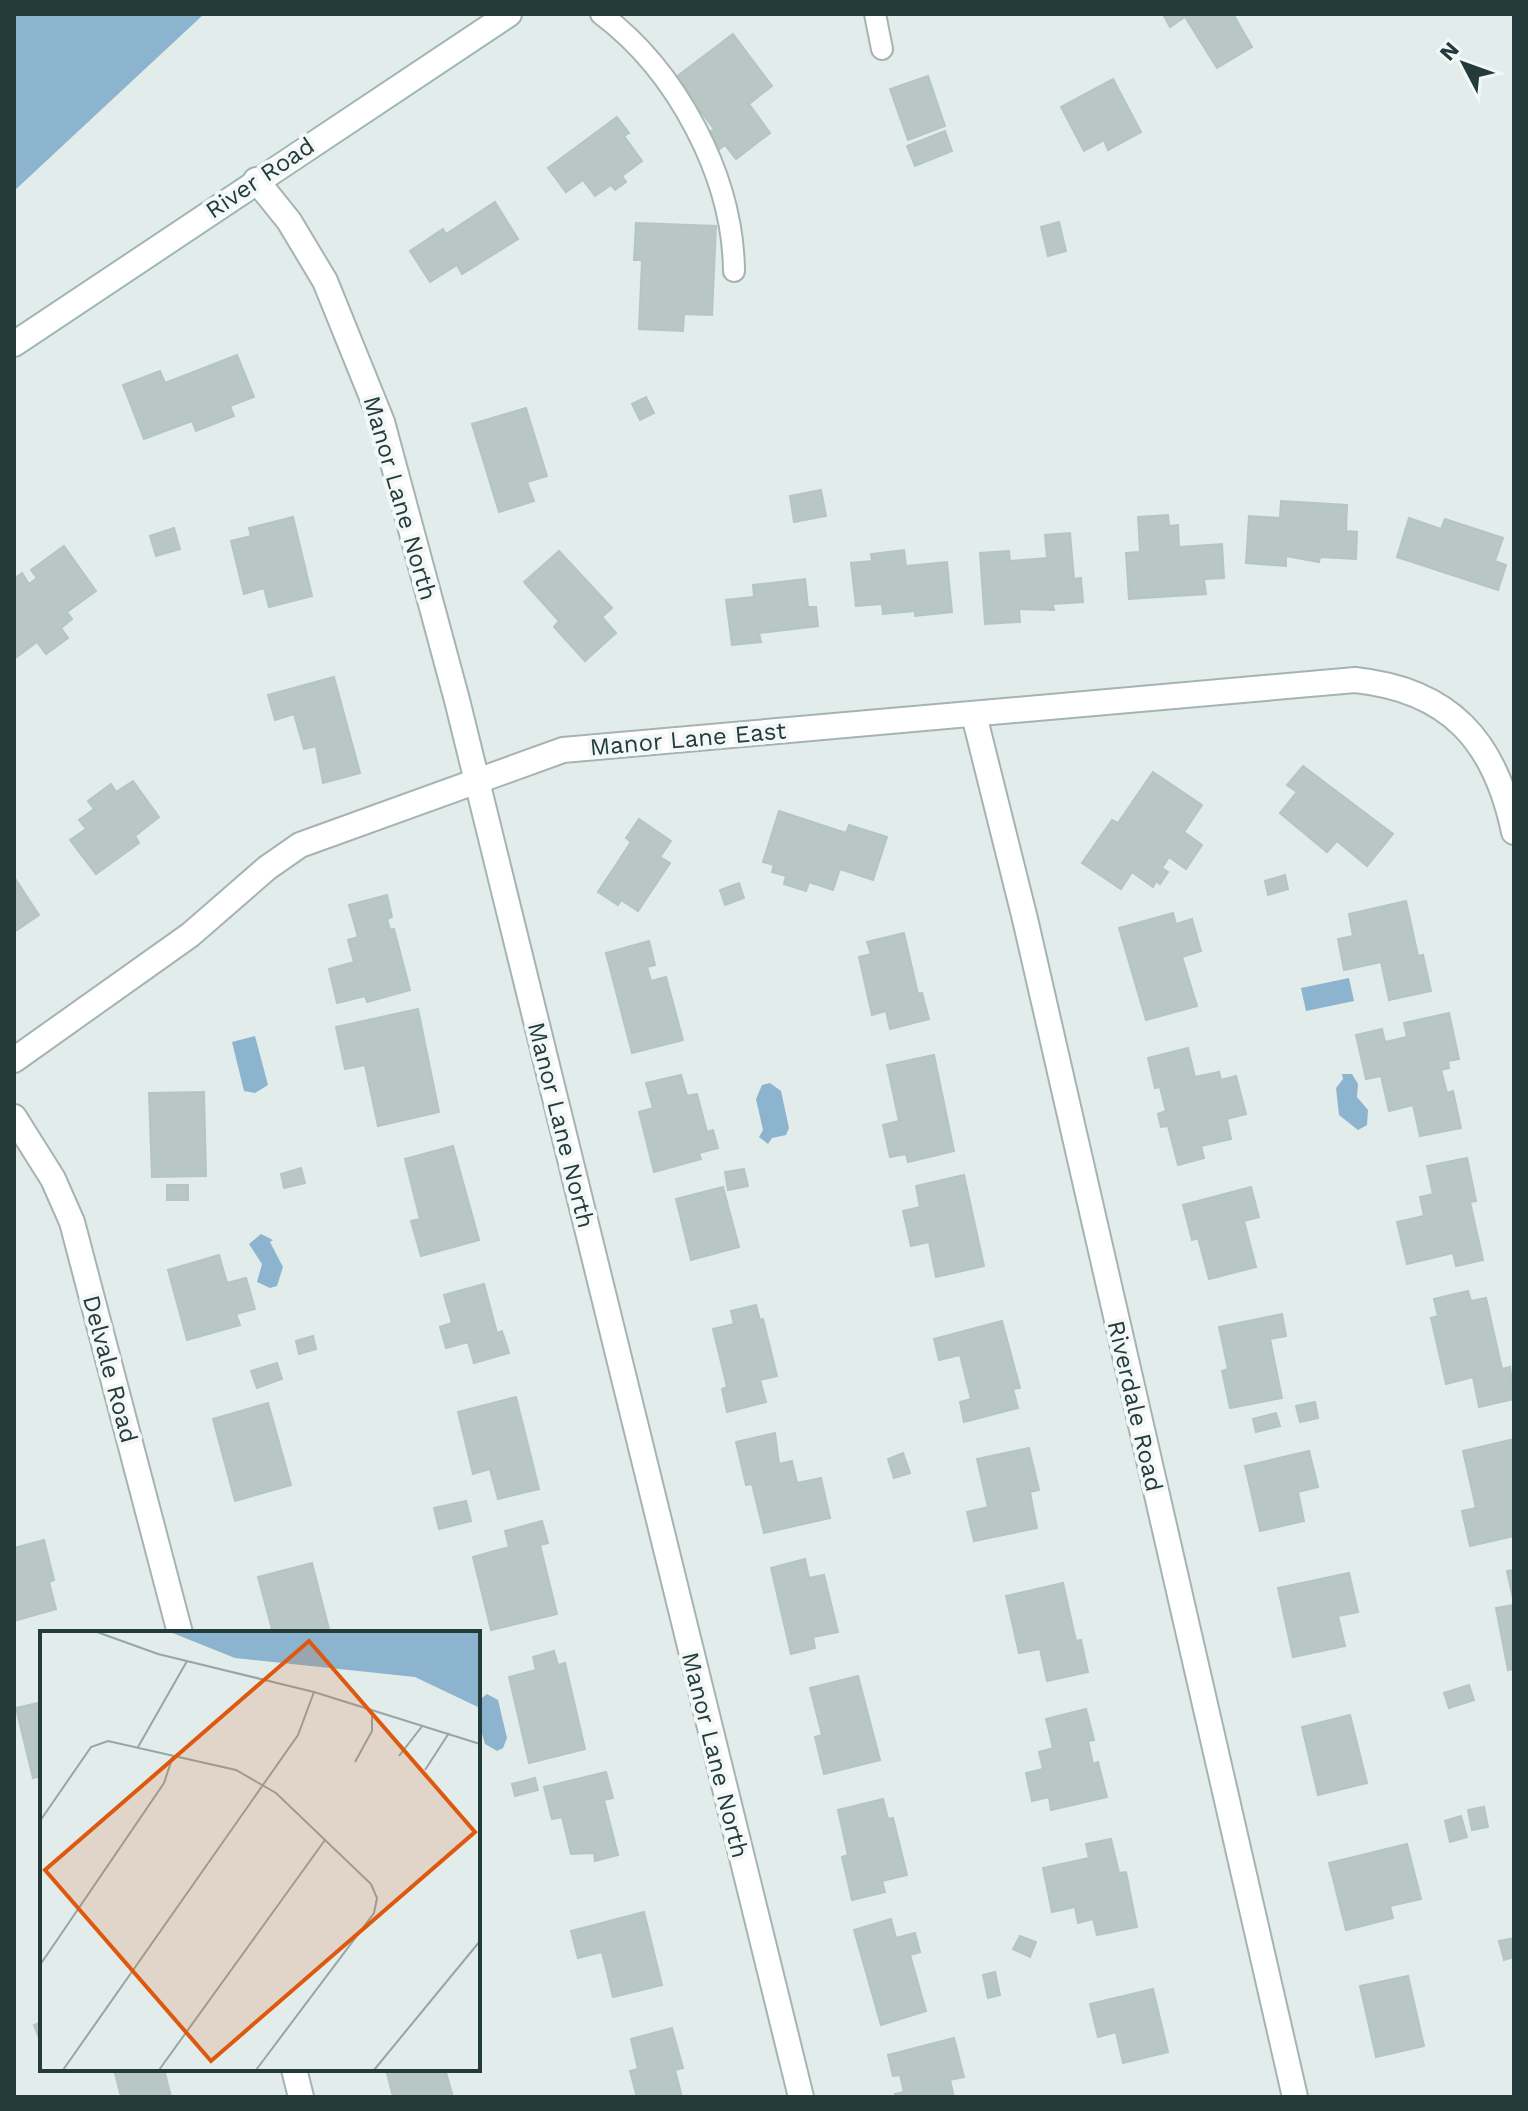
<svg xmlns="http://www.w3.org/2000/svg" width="1528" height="2111" viewBox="0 0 1528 2111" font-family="'Work Sans',sans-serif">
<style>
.water{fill:#8db4ce}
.building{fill:#b8c6c4;stroke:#b5c5c2;stroke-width:2}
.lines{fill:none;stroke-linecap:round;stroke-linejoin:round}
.lane-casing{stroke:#a5b4b2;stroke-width:24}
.street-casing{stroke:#a5b4b2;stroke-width:28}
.secondary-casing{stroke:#a1b7b4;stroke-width:28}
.lane{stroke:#fff;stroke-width:20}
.street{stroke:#fff;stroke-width:24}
.secondary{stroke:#fff;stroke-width:24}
.labels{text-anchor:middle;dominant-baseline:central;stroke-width:8;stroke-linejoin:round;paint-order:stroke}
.street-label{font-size:24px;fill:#233c3b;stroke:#f3f8f7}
.inset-road{fill:none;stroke:#96a6a4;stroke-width:2}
.view{fill:#de580e;fill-opacity:0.15;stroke:#de580e;stroke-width:4}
.inset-edge{fill:none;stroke:#233c3b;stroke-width:4}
</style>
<rect width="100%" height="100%" fill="#e2ecea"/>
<g class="water">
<path d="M14,14H204L14,191Z"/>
<path d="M1349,978L1354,1001L1306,1011L1301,988Z"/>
<path d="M255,1036L268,1085L255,1093L244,1091L232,1042Z"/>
<path d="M1342,1074H1352L1358,1084L1357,1097L1368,1110L1367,1125L1358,1130L1339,1115L1336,1088L1343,1079Z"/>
<path d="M770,1083L781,1091L789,1128L786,1135L772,1138L768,1144L759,1137L763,1130L756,1099L762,1085Z"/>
<path d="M261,1234L273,1240L270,1242L283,1267L277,1286L270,1288L257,1282L262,1264L249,1244Z"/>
<path d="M487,1694L498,1700L507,1738L503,1748L497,1751L485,1744L478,1720V1701Z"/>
</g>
<g class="building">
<path d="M1163,14H1233L1252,47L1217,68L1185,17L1170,27Z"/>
<path d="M733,34L772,86L749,104L770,133L736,159L725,145L718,150L707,134L714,129L675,78Z"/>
<path d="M928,76L945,126L908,140L890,89Z"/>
<path d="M1113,79L1141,132L1108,150L1104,140L1084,151L1061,107Z"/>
<path d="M617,117L629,133L624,136L642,161L622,176L626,182L615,190L611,185L595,196L583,180L566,192L548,168Z"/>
<path d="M945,131L952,151L915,166L907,146Z"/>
<path d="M495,202L518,239L462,274L457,265L430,282L410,251L443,229L446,234Z"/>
<path d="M1059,222L1066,251L1048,256L1041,227Z"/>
<path d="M636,223L716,226L712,315L684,314L683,331L639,329L642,260H634Z"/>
<path d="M237,355L254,397L230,406L234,416L196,431L192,421L144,439L123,385L160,371L165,383Z"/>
<path d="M646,397L654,413L640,420L632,404Z"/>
<path d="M526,408L547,476L527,482L534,501L499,512L472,424Z"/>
<path d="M821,490L826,516L794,522L790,496Z"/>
<path d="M1281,501L1347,505L1346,531L1357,532L1356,559L1320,557L1319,562L1286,556V566L1246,563L1249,516L1280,518Z"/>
<path d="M1168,515L1169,526L1178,525L1179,547L1222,544L1224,578L1204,579L1206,594L1129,599L1126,553L1140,552L1138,517Z"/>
<path d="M293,517L312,596L269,607L264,588L244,594L231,541L251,536L249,528Z"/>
<path d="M1409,518L1441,529L1445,519L1503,538L1495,561L1506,565L1498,590L1397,557Z"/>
<path d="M174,528L180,549L156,556L150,536Z"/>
<path d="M1070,533L1074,579L1081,578L1083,602L1053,604L1054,610L1019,609L1020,622L985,624L980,553L1009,551L1010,561L1047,558L1045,535Z"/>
<path d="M64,546L96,591L67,612L72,619L61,628L68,638L46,654L37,642L14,659V579L22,573L29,584L37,578L31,570Z"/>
<path d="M904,550L906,566L947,562L952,612L915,616V611L883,614L882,604L856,606L851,563L872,561L871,554Z"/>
<path d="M559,551L612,608L602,617L616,633L585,661L554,627L559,621L524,582Z"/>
<path d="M805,579L808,607H816L818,626L759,633L761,642L732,645L726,600L754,597L753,585Z"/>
<path d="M334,677L360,773L323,783L316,746L304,749L294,714L275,720L268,695Z"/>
<path d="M1303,766L1393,834L1367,866L1337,841L1327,852L1280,813L1297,792L1287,785Z"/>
<path d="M1153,772L1202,805L1184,832L1202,845L1186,869L1169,857L1162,868L1168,872L1160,884L1156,881L1153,887L1132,872L1121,889L1082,863L1112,820L1118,823Z"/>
<path d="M133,781L159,817L135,836L139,843L96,874L70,840L86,829L79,820L94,809L88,801L111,784L116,792Z"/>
<path d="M779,811L846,833L849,825L887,837L873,880L840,869L833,890L809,882L806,891L784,884L786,876L772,872L774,865L763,862Z"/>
<path d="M639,819L671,841L660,857L670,863L638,911L621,900L618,905L598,892L631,842L626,838Z"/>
<path d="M1285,875L1288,889L1268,895L1265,881Z"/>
<path d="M14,877L39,915L14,932Z"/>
<path d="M739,883L744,898L725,905L720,890Z"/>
<path d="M387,895L392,917L387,919L390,930L394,929L410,990L367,1002L365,996L337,1003L329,969L354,962L348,940L358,937L349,905Z"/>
<path d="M1406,901L1418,956L1423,955L1431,991L1389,1000L1381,962L1344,970L1338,939L1353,936L1349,914Z"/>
<path d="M1173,913L1176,924L1192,919L1201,951L1182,957L1197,1006L1146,1020L1119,928Z"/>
<path d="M904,933L918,994L922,993L929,1019L890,1029L886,1011L872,1015L859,957L871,954L867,942Z"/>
<path d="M649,941L655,965L647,967L651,981L666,977L683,1040L632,1053L606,953Z"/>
<path d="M418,1009L439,1112L378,1126L365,1065L345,1069L336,1027Z"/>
<path d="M1449,1013L1459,1059L1448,1061L1449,1068L1441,1070L1447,1093L1453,1091L1461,1128L1420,1136L1413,1105L1389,1111L1381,1076L1366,1079L1356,1035L1382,1029L1385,1042L1407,1037L1404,1023Z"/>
<path d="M1188,1048L1195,1077L1219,1072L1221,1080L1236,1076L1246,1114L1227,1119L1231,1139L1201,1146L1204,1158L1178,1165L1168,1126L1161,1127L1158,1114L1166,1111L1160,1087L1155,1088L1148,1058Z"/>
<path d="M934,1055L954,1151L908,1162L906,1154L890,1157L883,1125L899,1121L887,1065Z"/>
<path d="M681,1075L687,1096L697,1094L707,1132L713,1130L718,1148L699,1153L701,1159L654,1172L639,1112L653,1108L646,1083Z"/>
<path d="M204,1092L206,1176L152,1177L149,1093Z"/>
<path d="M453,1146L479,1240L421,1256L411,1221L420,1219L405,1159Z"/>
<path d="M1467,1158L1476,1201L1470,1202L1483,1260L1456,1266L1453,1253L1407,1264L1397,1222L1424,1216L1420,1197L1433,1194L1427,1166Z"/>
<path d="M301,1168L305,1183L284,1188L281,1174Z"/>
<path d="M744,1169L748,1186L728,1190L725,1172Z"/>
<path d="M964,1175L984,1266L936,1277L929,1242L911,1246L903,1211L920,1207L916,1186Z"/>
<rect x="167" y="1185" width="21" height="15"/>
<path d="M723,1187L739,1247L691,1260L676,1199Z"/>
<path d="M1251,1187L1259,1217L1244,1221L1256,1267L1209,1279L1198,1238L1192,1240L1183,1205Z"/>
<path d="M219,1255L227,1283L246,1278L255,1309L236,1314L240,1325L187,1340L168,1270Z"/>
<path d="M484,1284L497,1333L502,1331L509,1353L474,1363L468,1342L446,1348L440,1327L452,1323L444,1295Z"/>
<path d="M1468,1291L1471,1301L1486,1298L1502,1369L1510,1367L1514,1399L1479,1407L1473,1377L1446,1384L1431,1318L1438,1316L1434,1299Z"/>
<path d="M756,1305L760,1320L763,1319L777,1376L760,1380L766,1402L727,1412L722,1389L727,1387L713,1329L734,1324L731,1311Z"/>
<path d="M1282,1314L1286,1336L1270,1339L1282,1398L1230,1408L1222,1371L1228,1369L1219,1327Z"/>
<path d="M1002,1321L1020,1388L1013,1389L1018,1408L964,1422L960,1402L971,1399L960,1355L939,1360L934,1339Z"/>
<path d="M313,1336L316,1349L299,1354L296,1341Z"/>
<path d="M277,1363L282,1379L257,1388L251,1371Z"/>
<path d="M516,1397L539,1489L498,1499L490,1469L473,1474L458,1412Z"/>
<path d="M1315,1402L1318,1418L1300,1422L1296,1406Z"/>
<path d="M268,1403L291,1485L235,1501L213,1419Z"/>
<path d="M1276,1413L1280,1426L1256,1432L1253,1419Z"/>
<path d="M775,1433L779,1464L792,1461L797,1483L821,1478L830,1518L764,1533L752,1484L746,1485L736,1442Z"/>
<path d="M1514,1439V1536L1470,1546L1462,1511L1476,1508L1463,1451Z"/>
<path d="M1029,1448L1039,1490L1030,1492L1037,1528L974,1541L967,1512L988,1507L977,1459Z"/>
<path d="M1309,1451L1318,1487L1298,1492L1304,1521L1260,1531L1245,1466Z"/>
<path d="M903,1453L910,1473L894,1478L888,1459Z"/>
<path d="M466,1501L471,1521L439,1529L434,1508Z"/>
<path d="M542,1521L548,1543L540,1545L557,1614L491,1630L473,1557L509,1547L505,1531Z"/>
<path d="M44,1540L54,1580L49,1582L56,1609L14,1621V1548Z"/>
<path d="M805,1559L809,1578L824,1575L838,1632L813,1637L815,1648L791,1654L771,1568Z"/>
<path d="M312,1563L330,1633H273L258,1577Z"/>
<path d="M1514,1570V1603L1507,1571Z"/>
<path d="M1349,1573L1358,1612L1338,1616L1345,1646L1293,1657L1278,1588Z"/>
<path d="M1063,1583L1076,1641L1081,1640L1088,1672L1047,1681L1040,1649L1019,1653L1006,1596Z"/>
<path d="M1514,1605V1669L1508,1670L1496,1608Z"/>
<path d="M554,1651L558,1665L565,1663L585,1749L529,1763L509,1677L536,1670L533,1657Z"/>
<path d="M858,1676L880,1760L824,1774L815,1737L822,1735L810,1688Z"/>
<path d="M1469,1685L1474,1700L1449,1708L1444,1693Z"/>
<path d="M42,1702V1776L33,1778L16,1708Z"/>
<path d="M1086,1709L1094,1740L1088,1741L1093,1764L1098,1762L1107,1797L1051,1810L1049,1797L1032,1801L1026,1773L1043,1769L1039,1752L1053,1748L1046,1719Z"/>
<path d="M1350,1715L1367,1783L1318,1795L1302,1727Z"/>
<path d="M606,1772L613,1798L604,1800L618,1855L595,1861L594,1853L571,1854L562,1817L552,1819L544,1787Z"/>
<path d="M535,1778L538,1790L515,1796L512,1784Z"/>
<path d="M883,1799L888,1819L893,1818L907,1875L882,1881L885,1892L852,1900L842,1857L848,1855L838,1810Z"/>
<path d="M1484,1807L1488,1827L1472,1830L1468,1810Z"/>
<path d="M1461,1816L1467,1837L1450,1842L1445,1821Z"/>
<path d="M1111,1839L1119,1873L1126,1872L1137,1927L1097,1935L1093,1919L1078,1923L1075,1907L1052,1912L1043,1868L1089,1858L1086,1844Z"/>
<path d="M1407,1844L1421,1899L1390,1906L1393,1918L1346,1930L1329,1863Z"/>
<path d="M644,1912L662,1985L613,1997L602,1952L578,1958L571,1931Z"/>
<path d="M891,1919L896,1938L915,1933L920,1952L910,1955L926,2011L881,2025L854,1930Z"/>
<path d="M1020,1936L1036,1942L1030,1957L1013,1949Z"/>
<path d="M1514,1938V1957L1504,1960L1499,1941Z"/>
<path d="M995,1972L1000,1995L988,1998L983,1975Z"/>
<path d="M1408,1976L1424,2046L1376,2057L1360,1986Z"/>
<path d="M1153,1989L1168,2052L1123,2063L1116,2032L1098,2037L1090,2004Z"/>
<path d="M42,2022V2046L34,2025Z"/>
<path d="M672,2028L683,2068L675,2070L682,2097H637L630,2071L638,2069L631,2039Z"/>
<path d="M954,2038L964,2077L950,2080L954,2097H896L895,2094L904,2092L900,2075L893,2076L888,2055Z"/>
<path d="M114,2069H164L171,2097H121Z"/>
<path d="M386,2069H445L453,2097H393Z"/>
</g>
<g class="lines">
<g class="lane-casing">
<g id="lane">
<path d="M601,14C677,71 733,176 734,271"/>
<path d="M875,14L882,49"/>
</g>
</g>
<g class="street-casing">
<g id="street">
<path d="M256,180L289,221L325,281L382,422L457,700L801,2097"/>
<path d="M974,715L1025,919L1295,2097"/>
<path d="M14,1060L190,935L267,868L300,845L563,750L1355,680C1450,690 1495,741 1514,832"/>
<path d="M14,1117L53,1179L72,1222L180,1633"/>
<path d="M294,2069L301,2097"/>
</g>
</g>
<g class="secondary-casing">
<path id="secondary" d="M14,344L509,14"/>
</g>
<use href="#lane" class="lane"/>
<use href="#street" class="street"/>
<use href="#secondary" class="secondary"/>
</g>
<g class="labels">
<g class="street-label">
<text transform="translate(260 178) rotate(-34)">River Road</text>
<text transform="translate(400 498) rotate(74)">Manor Lane North</text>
<text transform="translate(688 739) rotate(-5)">Manor Lane East</text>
<text transform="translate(561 1125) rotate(76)">Manor Lane North</text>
<text transform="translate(110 1369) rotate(75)">Delvale Road</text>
<text transform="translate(1135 1406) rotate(77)">Riverdale Road</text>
<text transform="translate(715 1755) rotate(76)">Manor Lane North</text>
</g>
</g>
<g transform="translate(40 1631)">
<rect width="440" height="440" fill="#e2ecea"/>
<path d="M130,1H440V77L375,46L195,27Z" fill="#8db4ce"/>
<path class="inset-road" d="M57,1L118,23L274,61L440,113M98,116L147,30M359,125L383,94M315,131L332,100V78M385,139L409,102M0,190L51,116L68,110L196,139L236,162L331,253L337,267L334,282L216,439M0,334L124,152L133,125M23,439L258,104L274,61M119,439L285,209M334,439L440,310"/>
<path class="view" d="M269,10L435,201L171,430L5,239Z"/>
<rect width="440" height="440" class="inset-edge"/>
</g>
<rect width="1528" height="2111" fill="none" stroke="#233c3b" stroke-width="32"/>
<g transform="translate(1464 64) rotate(311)" stroke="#f3f8f7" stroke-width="6" paint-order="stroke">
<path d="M0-6L14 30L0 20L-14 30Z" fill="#233c3b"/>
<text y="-12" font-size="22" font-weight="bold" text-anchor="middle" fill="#233c3b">N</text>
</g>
</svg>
